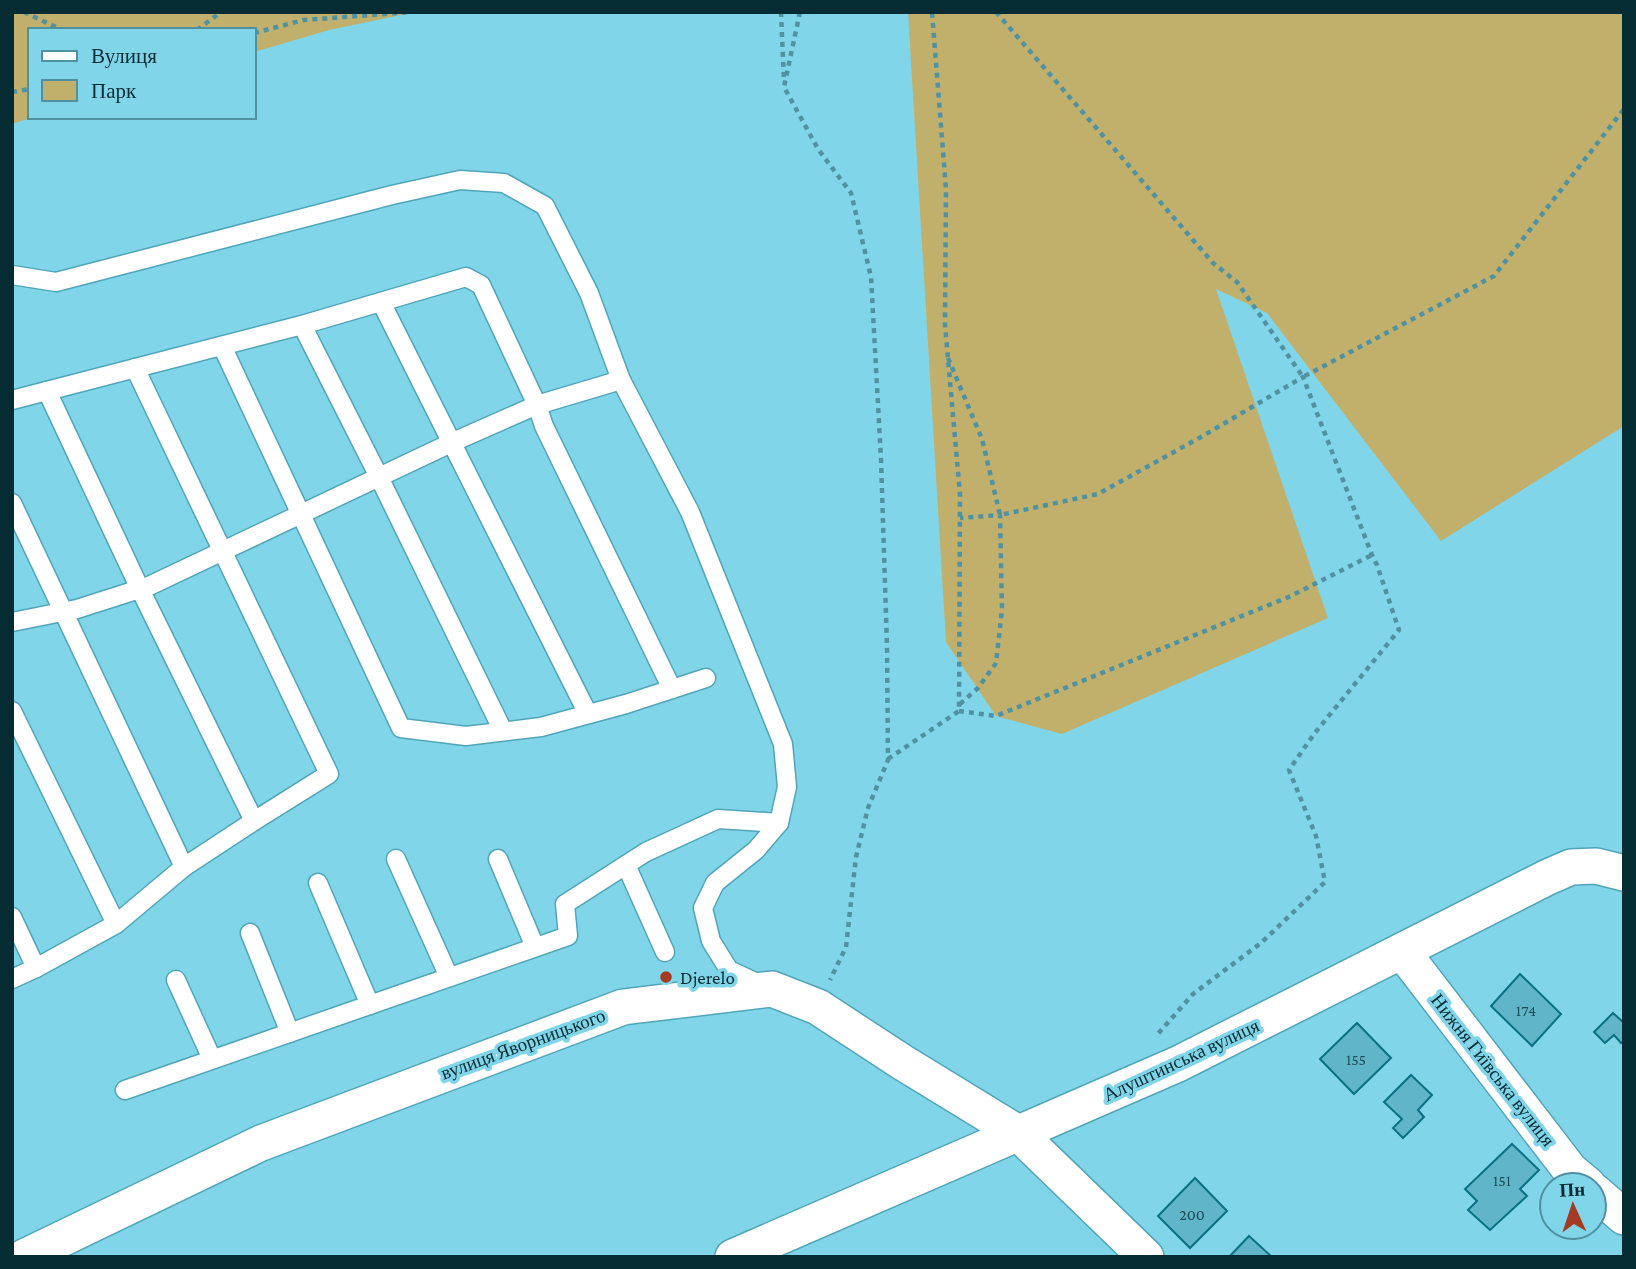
<svg xmlns="http://www.w3.org/2000/svg" width="1636" height="1269" viewBox="0 0 1636 1269" font-family="'Crimson Pro',serif">
<style>
.green{fill:#c1af6c}
.building{fill:#61b5c9;stroke:#0a7082;stroke-width:2}
.lines{fill:none;stroke-linecap:round;stroke-linejoin:round}
.lane-casing{stroke:#51a5b9;stroke-width:21}
.street-casing{stroke:#51a5b9;stroke-width:38}
.path{stroke:#5092a1;stroke-width:4.5;stroke-dasharray:5 5;stroke-linecap:butt}
.lane{stroke:#fff;stroke-width:18}
.street{stroke:#fff;stroke-width:35}
.poi-dot{fill:#a43b22;stroke:#81d5e9;stroke-width:2.5}
.labels{text-anchor:middle;dominant-baseline:central;stroke-width:7;stroke-linejoin:round;paint-order:stroke}
.number-label{font-size:16px;fill:#1c4e58}
.poi-label{font-size:19px;fill:#052b33;stroke:#81d5e9;text-anchor:start}
.street-label{font-size:19px;fill:#052b33;stroke:#81d5e9}
</style>
<rect width="100%" height="100%" fill="#81d5e9"/>
<g class="green">
<path d="M12,12H415L329,30L254,52V30H30V117H34L12,124Z"/>
<path d="M908,12H1624V426L1441,541L1267,313L1216,289L1328,618L1062,734L996,716L946,642Z"/>
</g>
<g class="building">
<path d="M1520,974L1561,1014L1532,1046L1491,1006Z"/>
<path d="M1613,1013L1624,1023V1040L1621,1043L1614,1035L1605,1043L1594,1032Z"/>
<path d="M1357,1023L1391,1058L1354,1094L1320,1059Z"/>
<path d="M1411,1075L1432,1095L1418,1110L1424,1117L1403,1138L1393,1128L1402,1119L1384,1102Z"/>
<path d="M1512,1144L1539,1170L1520,1189L1527,1196L1490,1230L1468,1210L1477,1201L1465,1189Z"/>
<path d="M1195,1178L1227,1211L1190,1248L1158,1216Z"/>
<path d="M1249,1236L1272,1257H1229Z"/>
</g>
<g class="lines">
<g class="lane-casing">
<g id="lane">
<path d="M12,275L56,282L392,195L460,180L504,183L545,206L589,293L621,380L690,512L783,744L787,787L779,823L756,850L715,883L703,908L711,941L729,970L759,984"/>
<path d="M381,302L588,714"/>
<path d="M302,325L379,477L503,731"/>
<path d="M222,346L401,728L466,736L541,727L626,704L706,678"/>
<path d="M47,391L140,589L254,821"/>
<path d="M12,400L302,325L466,277L481,285L537,405L544,426L672,689"/>
<path d="M12,503L184,867"/>
<path d="M12,622L77,609L149,586L453,442L537,405L621,380"/>
<path d="M12,711L116,924"/>
<path d="M396,859L449,977"/>
<path d="M498,859L535,947"/>
<path d="M626,865L665,952"/>
<path d="M318,883L370,1005"/>
<path d="M12,917L36,968"/>
<path d="M250,933L290,1033"/>
<path d="M12,979L36,968L116,924L184,867L254,821L329,774L135,368"/>
<path d="M176,980L212,1059"/>
<path d="M125,1090L568,936L565,904L646,852L718,819L779,823"/>
</g>
</g>
<g class="street-casing">
<g id="street">
<path d="M1402,951L1570,1170L1588,1185"/>
<path d="M1594,1191L1624,1217"/>
<path d="M24,1257L261,1143L623,1007L772,989L818,1007L902,1062L1018,1133L1146,1257"/>
<path d="M733,1257L1178,1064L1548,877L1571,867L1596,866L1624,873"/>
</g>
</g>
<g class="path">
<path d="M24,12L62,30"/>
<path d="M781,12L784,81"/>
<path d="M800,12L784,87L818,149L851,193L871,277L881,459L887,646L888,760L868,808L856,857L846,947L830,980"/>
<path d="M996,12L1213,263L1237,282L1303,377L1494,276L1624,109"/>
<path d="M197,30L221,12"/>
<path d="M254,33L304,20L411,12"/>
<path d="M12,92L30,89"/>
<path d="M948,358L982,439L1000,515L1098,494L1201,437L1303,377L1372,555L1377,565L1399,630L1314,734L1289,770L1316,836L1325,882L1261,943L1193,994L1157,1035L1159,1037"/>
<path d="M960,704L978,688L996,663L1002,610L1000,515L960,518"/>
<path d="M959,711L996,716L1291,596L1372,555"/>
<path d="M888,759L959,711L960,494L945,325L946,189L932,12"/>
</g>
<use href="#lane" class="lane"/>
<use href="#street" class="street"/>
</g>
<circle class="poi-dot" cx="666" cy="977" r="7"/>
<g class="labels">
<g class="number-label">
<text x="1526" y="1010">174</text>
<text x="1356" y="1059">155</text>
<text x="1502" y="1180">151</text>
<text x="1192" y="1214">200</text>
</g>
<g class="poi-label">
<text x="680" y="977">Djerelo</text>
</g>
<g class="street-label">
<text transform="translate(523 1044) rotate(-20)">вулиця Яворницького</text>
<text transform="translate(1181 1060) rotate(-25)">Алуштинська вулиця</text>
<text transform="translate(1493 1070) rotate(52)">Нижня Гиївська вулиця</text>
</g>
</g>
<rect width="1636" height="1269" fill="none" stroke="#052b33" stroke-width="28"/>
<rect x="28" y="28" width="228" height="91" fill="#81d5e9" stroke="#4f91a0" stroke-width="2"/>
<rect x="42" y="51" width="35" height="10" fill="#ffffff" stroke="#4f91a0" stroke-width="2"/>
<text x="91" y="63" font-size="21" fill="#052b33">Вулиця</text>
<rect x="42" y="80" width="35" height="21" fill="#c1af6c" stroke="#4f91a0" stroke-width="2"/>
<text x="91" y="98" font-size="21" fill="#052b33">Парк</text>
<g transform="translate(1573 1206) rotate(357)"><circle r="33" fill="#81d5e9" stroke="#4f91a0" stroke-width="2"/>
<path d="M0-5L12 26L0 18L-12 26Z" fill="#a43b22"/>
<text y="-10" font-size="19" font-weight="bold" text-anchor="middle" fill="#052b33">Пн</text>
</g>
</svg>
